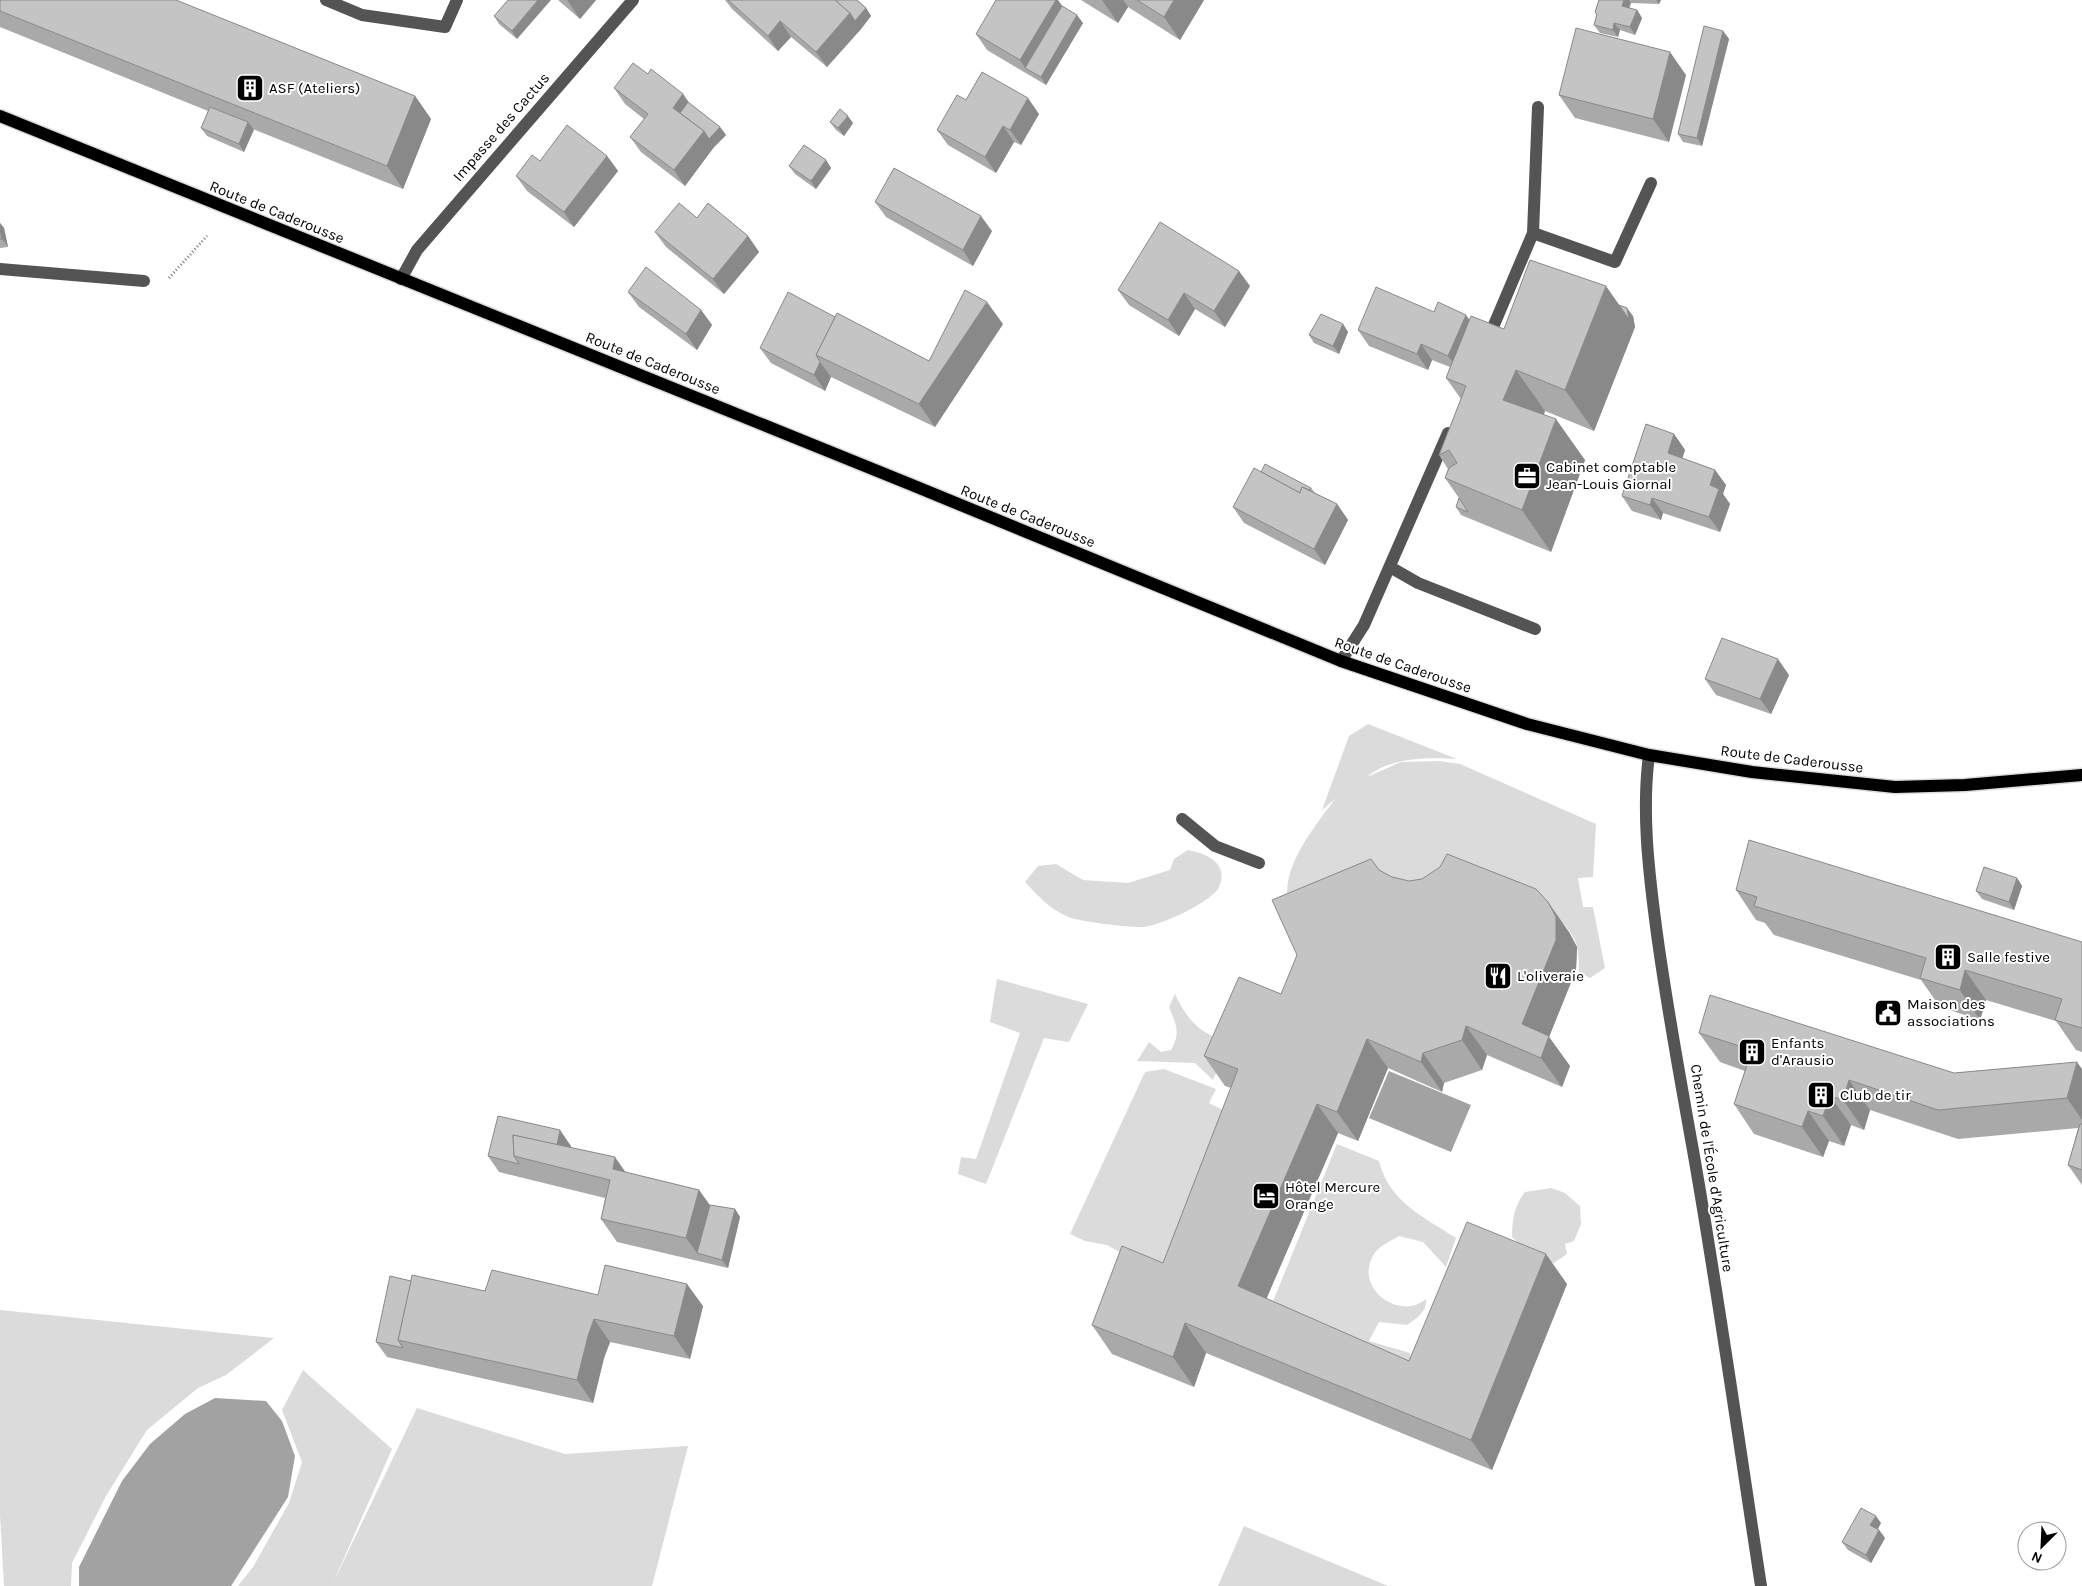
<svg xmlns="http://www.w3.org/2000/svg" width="2082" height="1586" viewBox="0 0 2082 1586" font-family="Karla,sans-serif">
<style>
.green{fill:#dbdbdb}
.water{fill:#a2a2a2}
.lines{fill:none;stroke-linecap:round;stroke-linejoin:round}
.major-casing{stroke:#dbdbdb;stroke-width:15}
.path{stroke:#767676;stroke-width:3;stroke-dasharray:1 2.5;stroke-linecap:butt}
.minor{stroke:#545454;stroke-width:12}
.major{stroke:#000;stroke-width:12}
.wall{fill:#a9a9a9}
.shaded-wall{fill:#898989}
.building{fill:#c4c4c4;stroke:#898989}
.labels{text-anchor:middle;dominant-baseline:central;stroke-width:4;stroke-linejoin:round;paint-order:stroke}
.poi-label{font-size:15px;fill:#000;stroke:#fff;text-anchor:start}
.street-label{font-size:15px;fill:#000;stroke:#fff}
</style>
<rect width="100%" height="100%" fill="#fff"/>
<g class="green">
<path d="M1368,724L1457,759C1428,757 1390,757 1367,777L1401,762L1439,761L1460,764L1596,824L1593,877L1578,878L1583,907H1593L1605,968L1590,978L1579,972C1579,945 1577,936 1556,917L1293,927C1291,916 1287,903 1287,892C1288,858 1316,825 1335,799L1322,810L1349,736Z"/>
<path d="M1188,850C1205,853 1230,863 1219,887C1212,902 1158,927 1142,927C1127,927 1078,922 1066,916C1049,908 1037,895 1025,882L1038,866L1056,864L1083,880L1128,883L1170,870L1174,859Z"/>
<path d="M997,979L1088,1004L1069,1042L1044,1038L986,1184L958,1174L961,1157L976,1159L1020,1033L990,1022Z"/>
<path d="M1175,994C1189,1023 1199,1032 1229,1043L1213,1080L1195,1063L1137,1061L1149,1042L1161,1052L1171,1050C1181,1033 1176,1024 1169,1007Z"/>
<path d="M1164,1069L1216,1089L1209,1103L1247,1122L1181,1288L1107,1245L1085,1241L1070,1234L1145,1072Z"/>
<path d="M1337,1144L1379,1161C1389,1202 1424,1217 1456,1238L1446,1267L1423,1242L1399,1236C1391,1241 1379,1246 1374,1254C1353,1287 1398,1322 1426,1299C1427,1312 1417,1318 1407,1325L1379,1322L1369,1341L1410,1353L1415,1376L1267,1316Z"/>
<path d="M1551,1188L1565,1193L1580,1206L1581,1224L1574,1241L1565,1244L1567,1254L1554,1263H1540L1512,1237C1512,1220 1514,1206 1525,1192Z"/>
<path d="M0,1310L274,1338L226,1375L198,1388L147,1430L106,1496L72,1563L71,1586H4L0,1515Z"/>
<path d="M303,1370L392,1449L333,1583L417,1408L565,1454L688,1446L652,1586H238L253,1567L289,1503L302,1462L282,1410Z"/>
<path d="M1244,1526L1388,1586H1218Z"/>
</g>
<g class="water">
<path d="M1389,1071L1471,1105L1451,1152L1369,1118Z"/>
<path d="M215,1398L266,1401L282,1421L295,1456L288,1497L231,1586H79V1567L122,1481L150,1444L185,1414Z"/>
</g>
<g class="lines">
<g class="major-casing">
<path id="major" d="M0,116L912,485L1341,661L1527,724L1649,755L1752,772L1895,787L1965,785L2082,775"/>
</g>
<path class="path" d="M169,278L207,236"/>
<g class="minor">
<path d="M326,0L362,15L445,27L457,0"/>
<path d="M1533,233L1615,262L1651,183"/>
<path d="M0,269L144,281"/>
<path d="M401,279L417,250L633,0"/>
<path d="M1488,339L1533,233L1538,107"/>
<path d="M1390,567L1418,583L1535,629"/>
<path d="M1341,661L1364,625L1448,433"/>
<path d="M1649,755C1642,809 1648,865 1655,919C1665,998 1680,1077 1694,1156C1719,1299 1739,1443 1761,1586"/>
<path d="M1182,819L1215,846L1259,863"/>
</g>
<use href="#major" class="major"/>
</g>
<g class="wall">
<path d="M0,0L415,96L431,119L403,189L253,129L244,152L207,136L201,128L208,111L0,27Z"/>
<path d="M508,0L517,39L499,24L494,16Z"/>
<path d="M558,0H596L580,19Z"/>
<path d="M725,0H857L866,8L871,16L861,29L827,67L791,37L778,51L732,9Z"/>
<path d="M1081,0H1204L1180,40L1128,7L1118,23Z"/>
<path d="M1599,0H1661L1659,4L1631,3L1629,8L1637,10L1642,18L1635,35L1620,30L1618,37L1600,33L1594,25L1597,16L1595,12Z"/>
<path d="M1062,6L1083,23L1046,85L987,50L976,34Z"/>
<path d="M1723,31L1729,39L1702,146L1683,142L1678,134Z"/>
<path d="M648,74L683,94L688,102L720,127L726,135L714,147L685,186L641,152L630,137L644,119L625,104L614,88Z"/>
<path d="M1686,75L1669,142L1575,118L1559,95Z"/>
<path d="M966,100L1039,114L1021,145L1014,142L996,173L948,145L937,130Z"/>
<path d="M830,122L853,123L844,136L836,130Z"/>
<path d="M607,156L618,171L574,227L527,191L516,176L540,161Z"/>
<path d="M826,160L831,168L816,189L795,174L789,166Z"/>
<path d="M875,202L992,231L973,266L886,217Z"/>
<path d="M0,223L4,228L8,247L0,248Z"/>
<path d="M655,232L748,236L759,252L724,294L666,247Z"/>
<path d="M1250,286L1225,327L1195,309L1179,336L1129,305L1118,290Z"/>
<path d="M628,292L701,310L712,325L697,350L639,307Z"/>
<path d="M1434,312L1470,320L1504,329L1633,316L1635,327L1594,431L1545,411L1544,415L1585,460L1551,552L1461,515L1456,507L1459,498L1445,478L1448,469L1439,455L1461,399L1446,378L1450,367L1432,360L1428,370L1369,346L1358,330Z"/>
<path d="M835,317L929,361L1003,324L935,427L831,377L825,391L771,363L760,348Z"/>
<path d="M1343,324L1348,332L1339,354L1314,343L1309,335Z"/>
<path d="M1674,434L1685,450L1682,458L1715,470L1726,485L1723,494L1730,504L1720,532L1663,513L1661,520L1632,511L1622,496Z"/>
<path d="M1261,472L1311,488L1315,493L1337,504L1348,520L1325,565L1244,523L1233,507Z"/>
<path d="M1789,675L1771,714L1716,695L1705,679Z"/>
<path d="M1379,870L1392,877L1569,932L1577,947L1576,970L1549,1037L1570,1066L1562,1087L1487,1055L1482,1070L1444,1083L1442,1092L1388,1068L1358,1141L1338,1133L1266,1299L1409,1361L1567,1284L1492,1470L1206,1353L1194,1387L1112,1354L1092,1325L1163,1263L1231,1088L1225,1086L1204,1056L1281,994Z"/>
<path d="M2017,878L2022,886L2014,910L1982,899L1976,891Z"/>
<path d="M1736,890L2082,942V1052L2076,1050L2056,1021L1986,1000L1980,1020L1940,1007L1921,980L1774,935L1765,923L1756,920Z"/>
<path d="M1699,1033L1954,1073L2082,1069V1185L2068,1165L2078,1128L1958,1139L1870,1110L1864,1130L1851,1125L1844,1146L1829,1141L1823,1157L1754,1134L1734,1104L1745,1071L1720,1062Z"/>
<path d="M571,1146V1148L625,1172L699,1190L710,1205L735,1209L740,1217L728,1268L617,1242L601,1219L605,1198L499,1172L488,1156Z"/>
<path d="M411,1281L485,1291L598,1295L703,1306L690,1359L610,1342L604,1358L593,1403L387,1357L376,1342Z"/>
<path d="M1881,1523L1878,1529L1879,1530L1885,1538L1871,1563L1848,1550L1842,1542Z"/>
</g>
<g class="shaded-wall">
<path d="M538,0H551L517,39L512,31Z"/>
<path d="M567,0H596L580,19Z"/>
<path d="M1056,0H1058L1068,14L1025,68L1020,60Z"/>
<path d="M1102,0H1123L1128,7L1118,23Z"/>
<path d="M1174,0H1204L1180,40L1164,17Z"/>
<path d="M1624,0H1629L1631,3L1627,14L1622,6Z"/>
<path d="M1656,0H1661L1659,4Z"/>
<path d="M866,8L871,16L861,29L827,67L816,52L850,13Z"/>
<path d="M1637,10L1642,18L1635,35L1630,27Z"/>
<path d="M1077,15L1083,23L1046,85L1041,77Z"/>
<path d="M780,21L791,37L778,51L768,36Z"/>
<path d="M1614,23L1620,30L1618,37L1613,30Z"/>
<path d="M1723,31L1729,39L1702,146L1697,138Z"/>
<path d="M1670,52L1686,75L1669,142L1653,119Z"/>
<path d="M683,94L694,110L685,121L673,108Z"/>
<path d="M415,96L431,119L403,189L387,166Z"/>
<path d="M1028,98L1039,114L1021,145L1010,130Z"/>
<path d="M848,116L853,123L844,136L838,128Z"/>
<path d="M248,122L254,130L244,152L239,144Z"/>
<path d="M1003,126L1014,142L996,173L985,157Z"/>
<path d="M720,127L726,135L714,147L685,186L674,170L704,131Z"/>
<path d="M607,156L618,171L574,227L564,212Z"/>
<path d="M826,160L831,168L816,189L811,181Z"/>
<path d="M981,216L992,231L973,266L963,250Z"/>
<path d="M0,223L4,228L8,247L2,239L0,229Z"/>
<path d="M748,236L759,252L724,294L713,279Z"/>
<path d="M1239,271L1250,286L1225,327L1214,311Z"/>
<path d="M1606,286L1629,319L1627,308L1633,316L1635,327L1594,431L1565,390Z"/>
<path d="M1184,293L1195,309L1179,336L1168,320Z"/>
<path d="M987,302L1003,324L935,427L919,404Z"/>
<path d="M701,310L712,325L697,350L686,334Z"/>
<path d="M1466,315L1477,331L1459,371L1448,356Z"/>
<path d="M1343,324L1348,332L1339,354L1333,346Z"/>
<path d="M1421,344L1432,360L1428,370L1417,354Z"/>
<path d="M820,362L831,377L825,391L814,375Z"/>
<path d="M1516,370L1545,411L1532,442L1503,400Z"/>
<path d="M1556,419L1585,460L1551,552L1522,510Z"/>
<path d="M1674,434L1685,450L1679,469L1668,453Z"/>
<path d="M1715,470L1726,485L1723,494L1730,504L1720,532L1709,517L1710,485Z"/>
<path d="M1652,498L1663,513L1661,520L1650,505Z"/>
<path d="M1337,504L1348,520L1325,565L1314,549Z"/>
<path d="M1778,659L1789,675L1771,714L1760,699Z"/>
<path d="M2017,878L2022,886L2014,910L2009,902Z"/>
<path d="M1548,902L1569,932L1577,947L1576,970L1549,1037L1570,1066L1562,1087L1541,1058L1522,1024Z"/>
<path d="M1965,970L1986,1000L1980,1020L1960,990Z"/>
<path d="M1466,1026L1487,1055L1482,1070L1462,1040Z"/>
<path d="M1367,1039L1388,1068L1358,1141L1337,1112Z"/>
<path d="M1423,1053L1444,1083L1442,1092L1421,1062Z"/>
<path d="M2077,1062L2082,1069V1120L2067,1098Z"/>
<path d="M1849,1080L1870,1110L1864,1130L1843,1100Z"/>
<path d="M1830,1096L1851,1125L1844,1146L1823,1116Z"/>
<path d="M1317,1104L1338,1133L1259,1316L1238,1286Z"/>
<path d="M1808,1111L1829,1141L1823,1157L1802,1127Z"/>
<path d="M560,1130L571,1146L566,1167L555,1152Z"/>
<path d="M615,1157L631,1180L613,1169Z"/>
<path d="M699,1190L715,1213L697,1253L686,1238Z"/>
<path d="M735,1209L740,1217L728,1268L722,1260Z"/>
<path d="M1546,1254L1567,1284L1492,1470L1471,1440Z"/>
<path d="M687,1284L703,1306L690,1359L674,1336Z"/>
<path d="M594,1319L610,1342L604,1358L593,1403L577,1380L588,1336Z"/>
<path d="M1185,1323L1206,1353L1194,1387L1173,1357Z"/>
<path d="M1876,1516L1881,1523L1875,1533L1870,1525Z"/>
<path d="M1879,1530L1885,1538L1871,1563L1866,1555Z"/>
</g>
<g class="building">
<path d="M0,0H176L415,96L387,166L0,11Z"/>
<path d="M508,0H538L512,31L494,16Z"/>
<path d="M728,0H835L850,13L816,52L780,21L768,36Z"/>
<path d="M835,0H857L866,8L855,21L850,13Z"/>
<path d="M996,0H1056L1020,60L976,34Z"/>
<path d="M1137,0H1174L1164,17Z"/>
<path d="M1599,0H1624L1622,6L1637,10L1630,27L1614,23L1613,30L1594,25L1597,14L1595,12Z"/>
<path d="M1062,6L1077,15L1041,77L1025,68Z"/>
<path d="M1704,26L1723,31L1697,138L1678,134Z"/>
<path d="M1576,28L1670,52L1653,119L1559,95Z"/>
<path d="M633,63L648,74L651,69L683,94L673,108L704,131L674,170L630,137L648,114L614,88Z"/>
<path d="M982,72L1028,98L1010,130L1003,126L985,157L937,130L957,95L966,100Z"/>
<path d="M688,102L720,127L709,139L704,131L680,113Z"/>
<path d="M210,107L248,122L239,144L201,128Z"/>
<path d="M840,109L848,116L838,128L830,122Z"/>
<path d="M567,125L607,156L564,212L516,176L532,155L540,161Z"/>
<path d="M804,145L826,160L811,181L789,166Z"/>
<path d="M894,168L981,216L963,250L875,202Z"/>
<path d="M679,203L697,218L708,203L748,236L713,279L655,232Z"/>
<path d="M1160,222L1239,271L1214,311L1184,293L1168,320L1118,290Z"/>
<path d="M0,229L2,239H0Z"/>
<path d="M1530,260L1606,286L1565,390L1516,370L1503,400L1556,419L1522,510L1445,478L1449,468L1457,463L1449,450L1439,455L1466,386L1446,378L1471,316L1504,329Z"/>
<path d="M646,267L701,310L686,334L628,292Z"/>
<path d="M1376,287L1434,312L1438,302L1466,315L1448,356L1421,344L1417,354L1358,330Z"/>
<path d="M965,290L987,302L919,404L816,355L837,313L929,361Z"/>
<path d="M788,292L835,317L816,355L820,362L814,375L760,348Z"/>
<path d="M1619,305L1627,308L1629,319Z"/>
<path d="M1321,314L1343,324L1333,346L1309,335Z"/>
<path d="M1646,424L1674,434L1668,453L1715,470L1710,485L1719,489L1709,517L1652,498L1650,505L1622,496Z"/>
<path d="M1265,464L1311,488L1310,490L1302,487L1300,493L1261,472Z"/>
<path d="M1254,468L1300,493L1302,487L1337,504L1314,549L1233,507Z"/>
<path d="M1459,498L1468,512L1456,507Z"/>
<path d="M1722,638L1778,659L1760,699L1705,679Z"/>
<path d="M1749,840L2082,942V1028L2055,1020L2062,999L1965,970L1960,990L1920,978L1926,958L1754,906L1757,897L1736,890Z"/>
<path d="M1447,854L1536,889L1548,902L1556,917V940L1522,1024L1549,1036L1541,1058L1466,1026L1462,1040L1423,1053L1421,1062L1367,1039L1337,1112L1317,1104L1238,1286L1409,1361L1467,1222L1546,1254L1471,1440L1185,1323L1173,1357L1092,1325L1122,1246L1163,1263L1238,1069L1204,1056L1239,977L1281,994L1297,955L1272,900L1371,859L1379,870L1392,877L1409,881L1422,879L1440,867Z"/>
<path d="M1984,867L2017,878L2009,902L1976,891Z"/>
<path d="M1710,995L1954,1073L2077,1062L2067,1098L1938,1110L1849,1080L1843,1100L1830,1096L1823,1116L1808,1111L1802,1127L1734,1104L1752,1050L1699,1033Z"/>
<path d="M498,1116L560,1130L557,1145L513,1135L514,1156L519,1164L488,1156Z"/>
<path d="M2080,1124H2082V1170L2068,1165Z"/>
<path d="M513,1135L615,1157L613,1169L699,1190L686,1238L601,1219L610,1180L514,1156Z"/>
<path d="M710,1205L735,1209L722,1260L697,1253Z"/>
<path d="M605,1265L687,1284L674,1336L594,1319L588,1336L577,1380L398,1340L412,1275L485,1291L492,1270L598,1295Z"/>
<path d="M390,1276L411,1281L398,1340L403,1348L376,1342Z"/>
<path d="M1861,1508L1876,1516L1870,1525L1879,1530L1866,1555L1842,1542Z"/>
</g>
<defs>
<g id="building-square" transform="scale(1.4375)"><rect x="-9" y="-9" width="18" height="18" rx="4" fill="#000" stroke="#fff"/><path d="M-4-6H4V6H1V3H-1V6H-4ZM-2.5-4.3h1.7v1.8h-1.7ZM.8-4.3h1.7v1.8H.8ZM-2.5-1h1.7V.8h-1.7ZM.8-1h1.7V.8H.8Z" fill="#fff"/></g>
<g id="office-square" transform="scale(1.4375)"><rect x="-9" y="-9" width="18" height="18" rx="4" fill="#000" stroke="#fff"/><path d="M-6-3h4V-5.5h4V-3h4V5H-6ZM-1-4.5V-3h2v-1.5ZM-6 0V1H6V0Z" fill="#fff"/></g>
<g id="restaurant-square" transform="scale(1.4375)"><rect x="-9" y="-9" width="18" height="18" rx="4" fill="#000" stroke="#fff"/><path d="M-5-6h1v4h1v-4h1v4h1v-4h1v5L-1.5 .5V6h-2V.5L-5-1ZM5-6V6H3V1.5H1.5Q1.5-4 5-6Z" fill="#fff"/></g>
<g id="civic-square" transform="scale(1.4375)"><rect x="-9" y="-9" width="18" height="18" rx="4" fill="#000" stroke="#fff"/><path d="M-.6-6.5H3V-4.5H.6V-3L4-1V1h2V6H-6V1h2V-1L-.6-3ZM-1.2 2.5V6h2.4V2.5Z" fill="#fff"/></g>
<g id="hotel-square" transform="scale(1.4375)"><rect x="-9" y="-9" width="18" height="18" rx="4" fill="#000" stroke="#fff"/><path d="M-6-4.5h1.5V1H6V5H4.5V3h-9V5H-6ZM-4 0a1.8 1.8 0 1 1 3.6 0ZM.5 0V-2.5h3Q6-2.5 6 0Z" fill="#fff"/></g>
</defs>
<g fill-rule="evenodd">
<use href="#building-square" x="250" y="88"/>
<use href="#office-square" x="1527" y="476"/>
<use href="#building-square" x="1948" y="957"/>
<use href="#restaurant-square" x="1498" y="976"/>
<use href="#civic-square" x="1888" y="1013"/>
<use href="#building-square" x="1752" y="1052"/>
<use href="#building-square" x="1821" y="1095"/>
<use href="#hotel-square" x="1266" y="1196"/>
</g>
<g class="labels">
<g class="poi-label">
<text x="269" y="88">ASF (Ateliers)</text>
<text x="1546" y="467">Cabinet comptable<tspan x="1546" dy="17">Jean-Louis Giornal</tspan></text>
<text x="1967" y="957">Salle festive</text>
<text x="1517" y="976">L'oliveraie</text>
<text x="1907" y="1004">Maison des<tspan x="1907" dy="17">associations</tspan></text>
<text x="1771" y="1043">Enfants<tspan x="1771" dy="17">d'Arausio</tspan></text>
<text x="1840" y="1095">Club de tir</text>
<text x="1285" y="1187">Hôtel Mercure<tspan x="1285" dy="17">Orange</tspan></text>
</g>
<g class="street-label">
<text transform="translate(501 127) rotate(-49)">Impasse des Cactus</text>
<text transform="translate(277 212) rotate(22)">Route de Caderousse</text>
<text transform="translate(653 363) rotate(22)">Route de Caderousse</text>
<text transform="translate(1028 516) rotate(22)">Route de Caderousse</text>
<text transform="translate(1403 665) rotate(19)">Route de Caderousse</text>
<text transform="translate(1792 759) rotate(7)">Route de Caderousse</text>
<text transform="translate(1712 1168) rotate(81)">Chemin de l'École d'Agriculture</text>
</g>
</g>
<g transform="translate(2042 1546) rotate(204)"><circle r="24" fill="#ffffff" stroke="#999999"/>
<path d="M0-4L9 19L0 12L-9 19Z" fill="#000000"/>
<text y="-8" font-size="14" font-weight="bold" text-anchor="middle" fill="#000000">N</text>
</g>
</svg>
